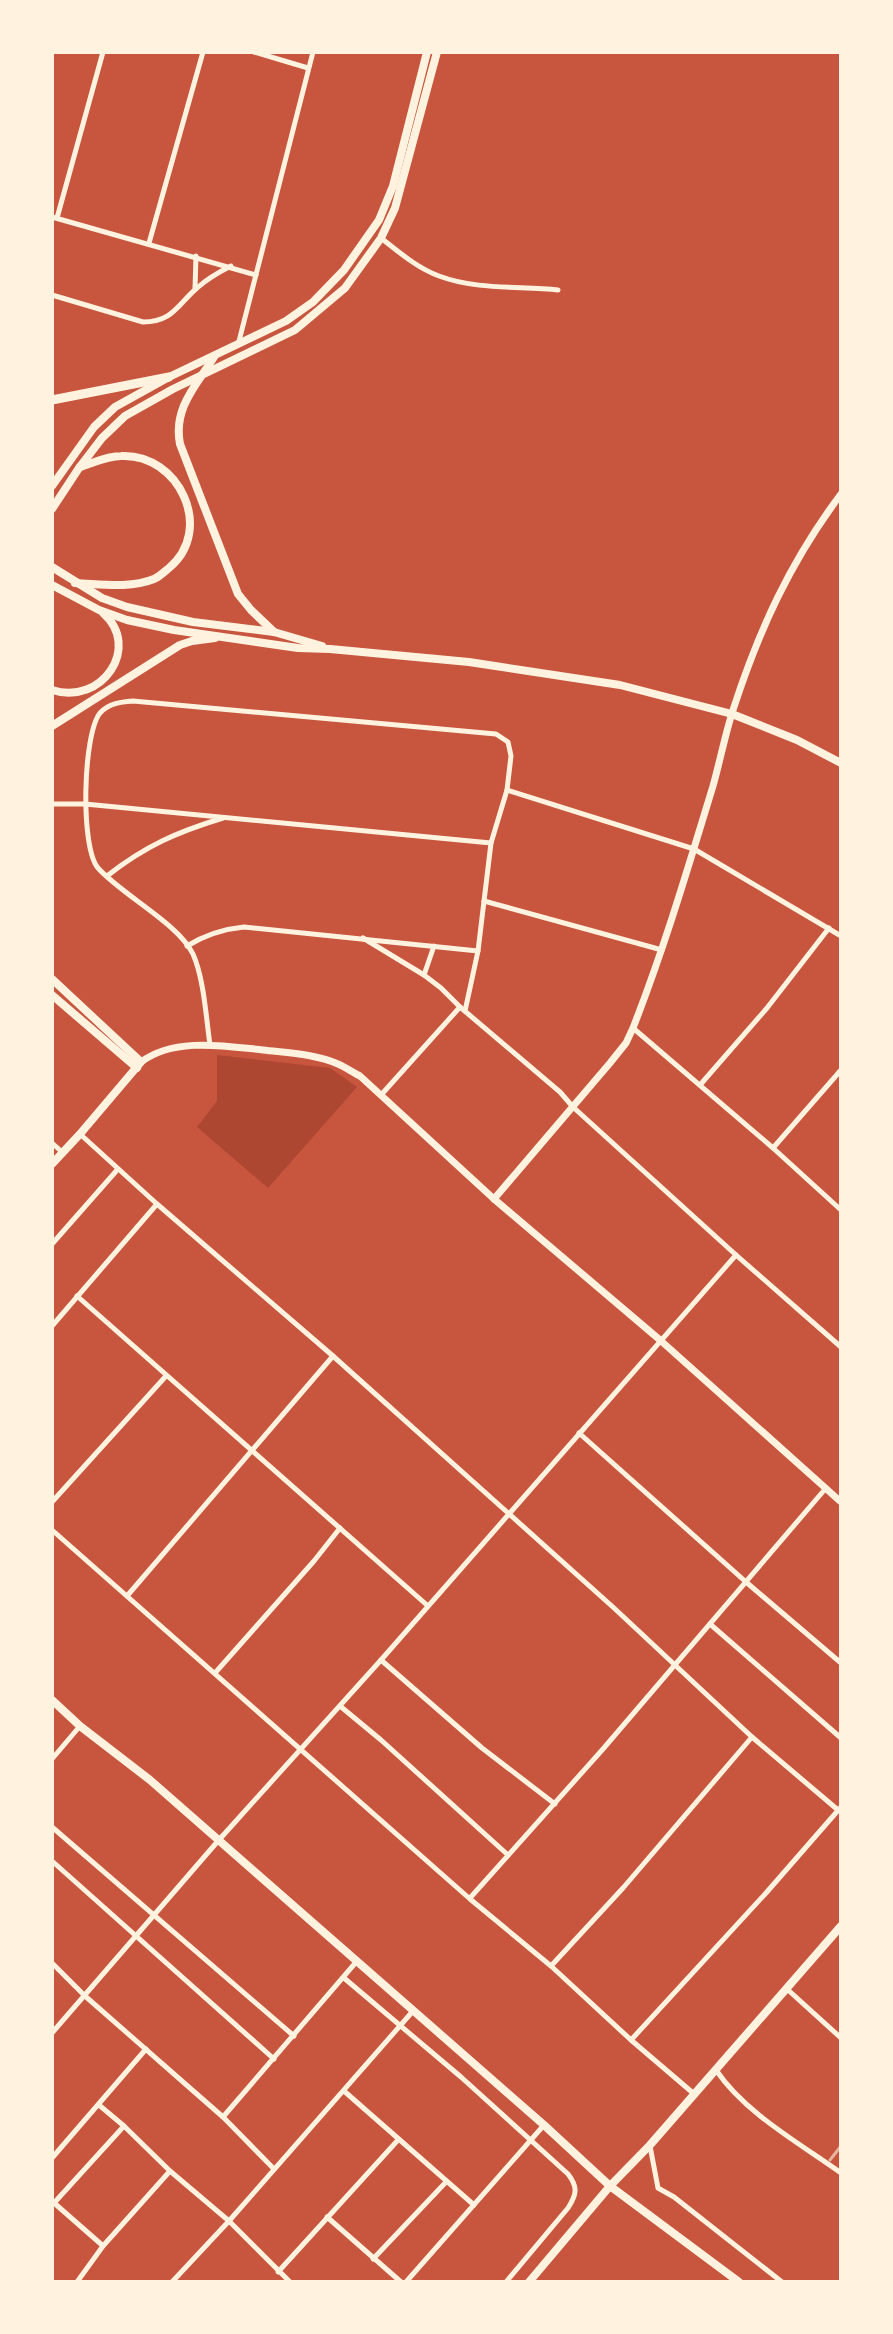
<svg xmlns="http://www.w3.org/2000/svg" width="893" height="2334" viewBox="0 0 893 2334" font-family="Figtree,sans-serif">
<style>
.green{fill:#ae4732}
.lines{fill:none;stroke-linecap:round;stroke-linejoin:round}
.minor{stroke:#fff3e0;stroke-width:5}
.tertiary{stroke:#fff3e0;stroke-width:7}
.primary{stroke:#fff3e0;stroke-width:8}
.trunk{stroke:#fff3e0;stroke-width:9}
.rail{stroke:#e9b49f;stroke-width:3}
</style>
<rect width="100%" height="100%" fill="#c8553d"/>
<path class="green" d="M217,1055L330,1068L357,1087L268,1188L197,1127L217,1101Z"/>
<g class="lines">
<g class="minor">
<path d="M254,52L308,68"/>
<path d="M52,217L256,275"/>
<path d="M57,218L103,52"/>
<path d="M381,238C399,252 417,268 439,276C476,290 519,286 558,290"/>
<path d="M149,243L203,52"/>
<path d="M195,288L196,256"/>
<path d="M52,295L143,322C173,322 178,304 197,288C207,279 219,272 231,266"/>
<path d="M238,345L313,52"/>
<path d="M507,790L694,849L841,936"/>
<path d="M52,804H85L491,843"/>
<path d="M107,876C145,846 177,832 223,818"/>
<path d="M484,901L662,950"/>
<path d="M363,938L424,975L441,988L460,1007L560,1092L573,1107L736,1255L841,1347"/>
<path d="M187,946C205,935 223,929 244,927L478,951"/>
<path d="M424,975L434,946"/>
<path d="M633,1028L773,1148L841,1210"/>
<path d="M210,1045C206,1017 204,979 193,954C178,923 122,895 98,868C80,847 83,734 100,713C109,703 121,702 133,701L496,734L508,742L511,756L507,790L491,843L478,951L465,1011"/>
<path d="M700,1085L767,1008L829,928"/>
<path d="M381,1095L460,1007"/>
<path d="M80,1134L157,1204"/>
<path d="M52,1143L62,1152"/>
<path d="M773,1148L841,1070"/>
<path d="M52,1244L118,1169"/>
<path d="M77,1296L428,1606"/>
<path d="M52,1326L157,1204L333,1356L614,1608L752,1737L838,1810"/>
<path d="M579,1433L746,1582L841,1663"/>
<path d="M52,1502L166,1376"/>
<path d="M52,1530L470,1899L551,1966L631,2040L693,2093"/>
<path d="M127,1596L333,1356"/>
<path d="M710,1624L841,1738"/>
<path d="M381,1660L482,1748L555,1804"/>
<path d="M215,1673L314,1561L340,1528"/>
<path d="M340,1706L381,1740L508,1855"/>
<path d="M52,1759L80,1726"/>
<path d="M52,1827L294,2036"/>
<path d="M52,1861L274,2059"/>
<path d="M470,1898L603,1749L826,1488"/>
<path d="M52,1963L85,1996L223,2117L274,2169"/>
<path d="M551,1966L623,1888L752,1737"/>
<path d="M344,1978L461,2077L568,2174C578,2187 577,2194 568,2208L506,2282"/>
<path d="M787,1989L841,2038"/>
<path d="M52,2033L218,1841L381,1660L736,1255"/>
<path d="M631,2040L766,1893L841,1807"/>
<path d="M716,2070C745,2113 799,2143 841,2173"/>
<path d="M344,2091L474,2205"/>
<path d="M99,2105L124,2126L170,2171L229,2221L290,2282"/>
<path d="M223,2117L357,1961"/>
<path d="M650,2146L658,2188L674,2197L782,2282"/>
<path d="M52,2158L146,2049"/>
<path d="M53,2202L102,2245"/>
<path d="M54,2203L124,2126"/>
<path d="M327,2217L401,2282"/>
<path d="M373,2259L446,2182"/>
<path d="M278,2272L398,2140"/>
<path d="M77,2282L103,2246L170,2171"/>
<path d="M172,2282L229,2221L413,2011"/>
<path d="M406,2282L544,2125"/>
</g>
<g class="tertiary">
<path d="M141,1062C175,1037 224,1046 263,1050C288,1053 315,1054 338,1064C345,1067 352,1072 360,1076L494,1199L660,1340L841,1502"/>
<path d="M494,1199L610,1063L626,1043L633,1028C664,949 688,868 713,786C720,761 725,735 733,710C759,630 790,562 841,494"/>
</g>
<g class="primary">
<path d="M214,357C196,386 173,408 180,444L238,594L251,610L274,632"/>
<path d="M52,486L94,427L115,407L169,377L286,321L313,302L344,270L379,220L393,186L427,52"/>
<path d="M52,509L79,468L102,438L125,416L173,389L295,330L345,288L381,238L395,208L437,52"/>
<path d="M52,567L102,598L127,607L193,622L274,632L322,646"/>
<path d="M75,583C101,584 129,589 154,579C159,577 164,572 169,568C215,530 179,453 121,456C107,456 93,463 80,467"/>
<path d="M52,585L99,610L127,620L174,630L298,648L330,649L469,662L620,685L732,714L797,740L841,763"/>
<path d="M52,690C102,706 142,647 103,613"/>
<path d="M52,726L180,645L192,641L215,638"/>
<path d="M52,979L141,1062L80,1134L52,1164"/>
<path d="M52,995L137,1068"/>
<path d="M52,1700L80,1726L150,1780L544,2125L610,2186L739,2282"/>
<path d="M529,2282L610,2186L650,2145L841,1926"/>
</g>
<path class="trunk" d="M52,400L169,377"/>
<path class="rail" d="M830,2160L841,2146"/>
</g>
<rect width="893" height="2334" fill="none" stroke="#fff3e0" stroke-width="108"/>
</svg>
